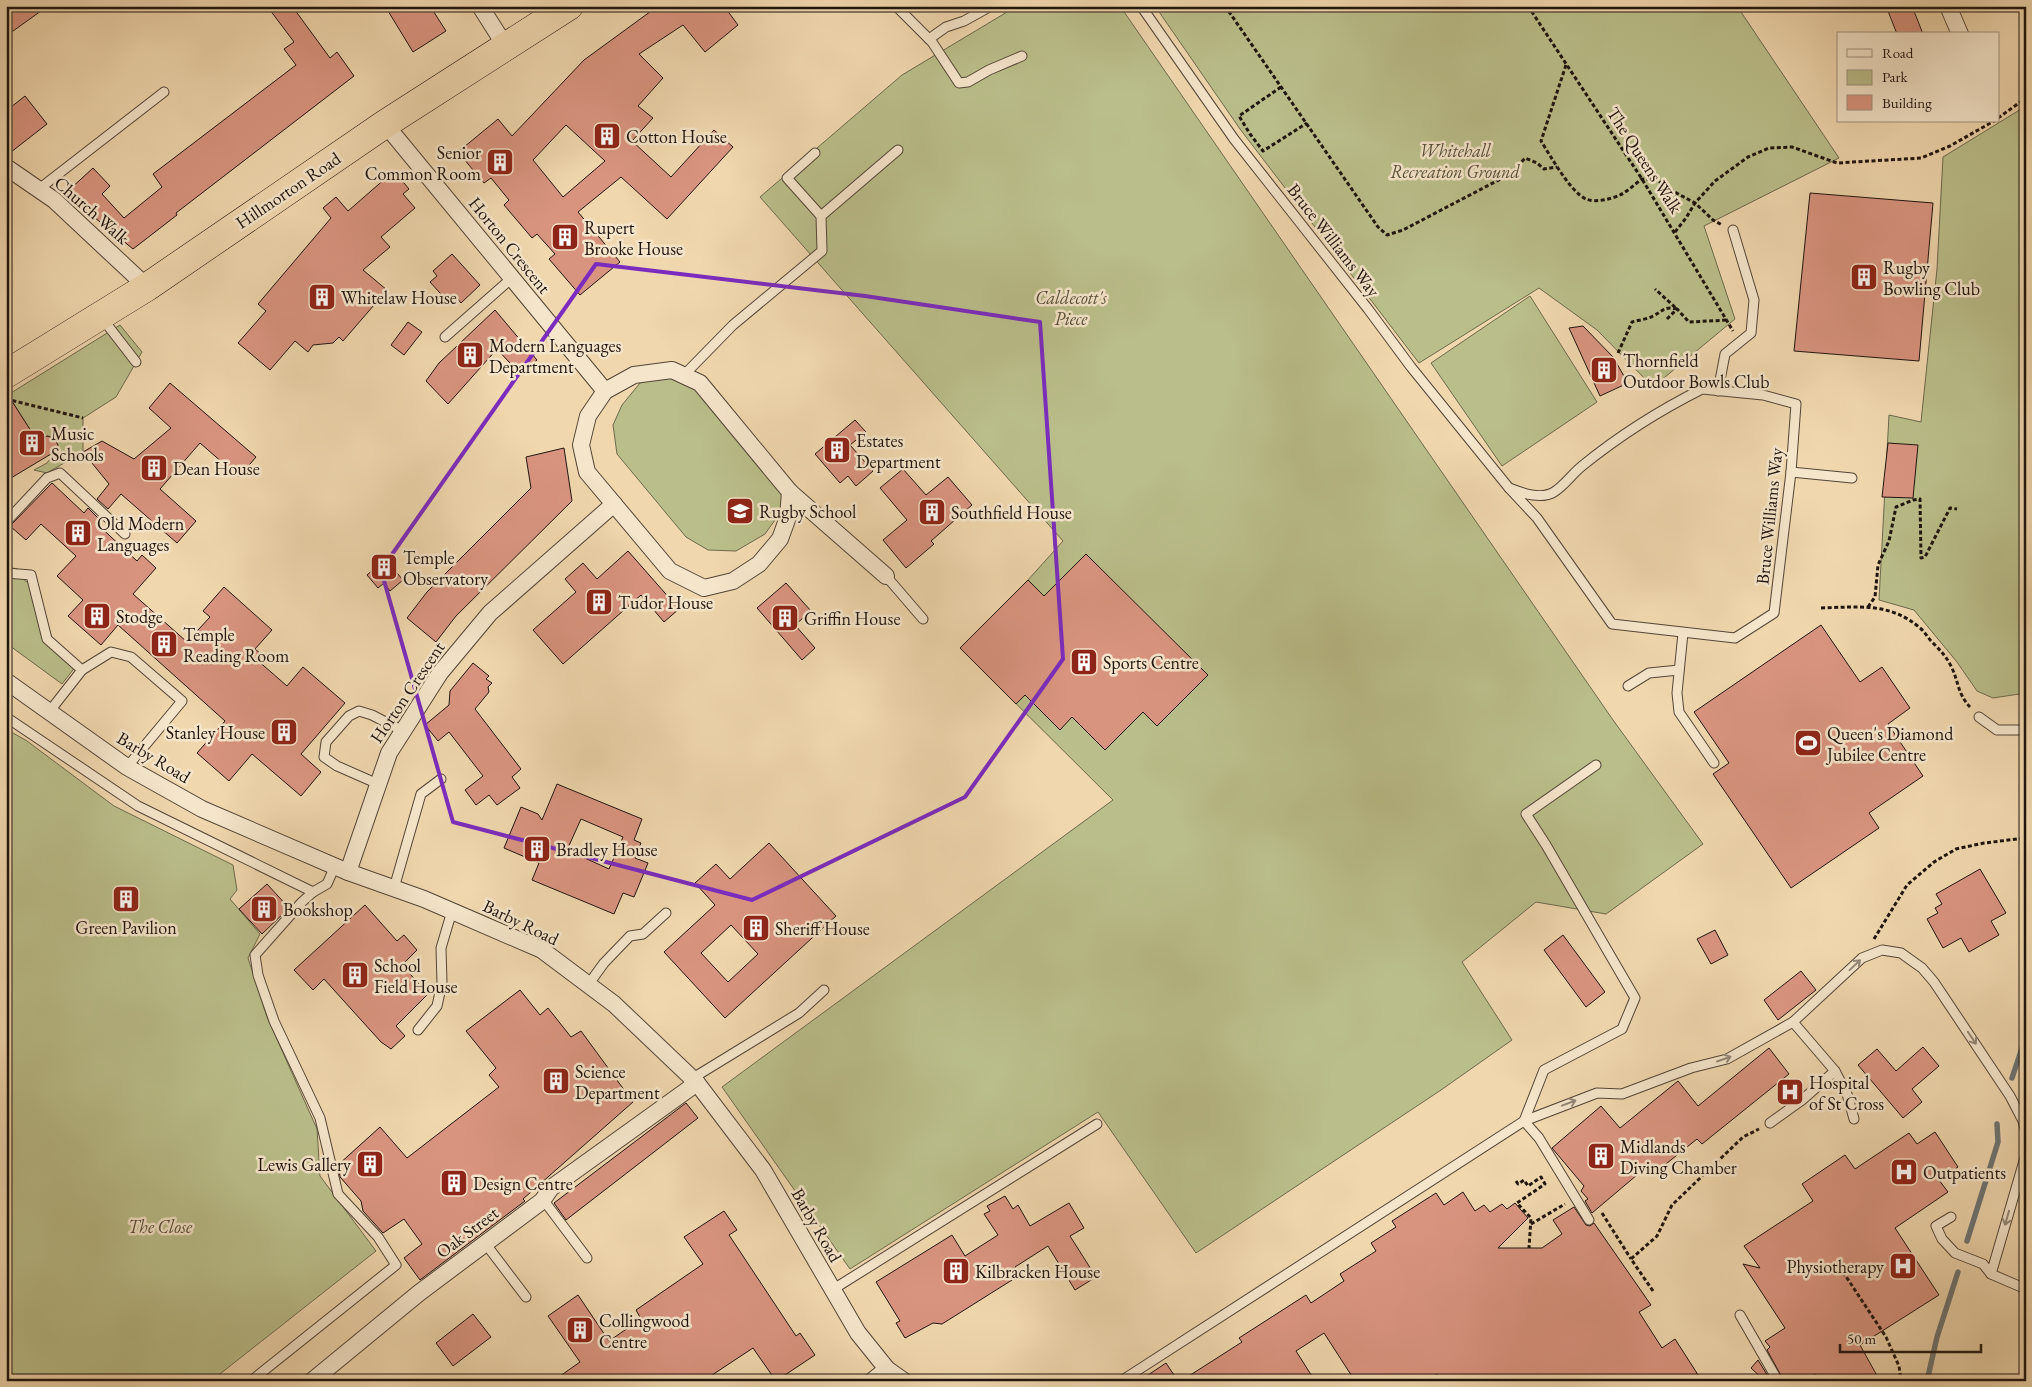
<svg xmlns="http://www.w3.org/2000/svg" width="2032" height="1387" viewBox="0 0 2032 1387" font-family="'EB Garamond',serif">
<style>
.green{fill:#babe8a;stroke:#6c694c}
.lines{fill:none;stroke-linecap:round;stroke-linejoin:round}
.stream{stroke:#6d7574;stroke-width:5.5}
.building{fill:#d99480;stroke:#1f140f;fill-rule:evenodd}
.lane-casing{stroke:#534537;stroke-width:11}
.street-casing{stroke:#534537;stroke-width:18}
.highway-casing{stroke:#1f140f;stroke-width:29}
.path{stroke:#1f140f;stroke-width:3;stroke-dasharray:4 2.5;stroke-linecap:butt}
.lane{stroke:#f5e5ca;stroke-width:9}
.street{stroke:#f5e5ca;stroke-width:16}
.highway{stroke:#f0d7ae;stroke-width:28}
.oneway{stroke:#958776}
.marked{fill:none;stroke:#7b2cbf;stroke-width:4;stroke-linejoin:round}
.labels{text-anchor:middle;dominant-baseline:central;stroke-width:5;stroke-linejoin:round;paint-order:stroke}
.poi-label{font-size:18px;fill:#1f140f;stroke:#f5e5ca;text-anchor:start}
.park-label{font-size:18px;font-style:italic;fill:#55503a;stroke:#f5e5ca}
.street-label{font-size:18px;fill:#1f140f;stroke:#f5e5ca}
</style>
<rect width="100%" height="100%" fill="#f0d7ae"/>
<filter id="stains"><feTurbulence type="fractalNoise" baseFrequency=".004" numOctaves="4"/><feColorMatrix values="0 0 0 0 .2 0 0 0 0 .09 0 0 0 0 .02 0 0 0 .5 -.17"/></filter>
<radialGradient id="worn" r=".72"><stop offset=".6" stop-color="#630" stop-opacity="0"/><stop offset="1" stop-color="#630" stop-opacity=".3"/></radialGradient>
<g class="green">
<path d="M1017,6H1120L1613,720L1703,844L1606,914L1536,902L1462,962L1512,1040L1441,1090L1196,1253L1098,1112L850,1269L722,1087L1113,800L960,648L1028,580L1063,541L760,197L902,75Z"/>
<path d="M1155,6H1737L1839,158L1704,226L1735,319L1653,387L1597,330L1539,288L1419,363L1240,129Z"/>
<path d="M2026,106V693L1993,698L1977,691L1957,662L1914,610L1879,600L1889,415L1921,422L1937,269L1943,157Z"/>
<path d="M1530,296L1597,402L1502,466L1431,363Z"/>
<path d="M120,325L142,352L116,397L83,418V452L47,473L34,470L47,463L56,451L54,438L48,436L38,442L14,404L6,396Z"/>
<path d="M686,370L711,383L778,466L786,490L780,513L765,534L736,551L708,550L686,537L617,454L613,425L622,405L640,383L662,371Z"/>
<path d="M6,567L18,569C22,580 25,583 37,584L52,639L79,662L62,684L6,643Z"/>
<path d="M6,729L27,741L114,806L233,865L237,890L230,899L260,934L248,958L267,1017L317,1129L320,1176L376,1251L211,1381L6,1380Z"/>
</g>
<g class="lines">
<g class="stream">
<path d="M2012,1078L2026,1036"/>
<path d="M1967,1241L1998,1142L1997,1124"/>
<path d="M1927,1381L1937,1337L1958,1272"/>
</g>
</g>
<g class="building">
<path d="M6,6H48L6,36Z"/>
<path d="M267,6H292L330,58L337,52L354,76L176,213L177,215L133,249L94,217L69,190L93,168L110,186L102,194L124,218L162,187L153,174L296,65L284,49L294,42Z"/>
<path d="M385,6H430L446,31L413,52Z"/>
<path d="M658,6H724L738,25L705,52L683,25L639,54L663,78L638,106L653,118L632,141L671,177L714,130L733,147L667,219L621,177L578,212L620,262L580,295L549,259L555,254L537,234L532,238L504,205L509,200L491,178L484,183L458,152L498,119L512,136L584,60ZM566,125L605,161L563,197L533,160Z"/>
<path d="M1886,6H1912L1923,34H1897Z"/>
<path d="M25,96L47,124L6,156V111Z"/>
<path d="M394,171L409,189L403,194L415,208L381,237L390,247L363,270L387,290L343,341L339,337L333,343L313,345L308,352L295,341L270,370L238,343L266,311L258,304L331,218L323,208L336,197L348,211Z"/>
<path d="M1810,193L1933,203L1919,361L1794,351Z"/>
<path d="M452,254L480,285L461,303L456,297L449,303L430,282L437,276L433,271Z"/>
<path d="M495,310L537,360L520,374L497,349L448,404L426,381L439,363Z"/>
<path d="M408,322L422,332L404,355L391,345Z"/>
<path d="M1583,326L1613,357L1628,383L1600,396L1569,328Z"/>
<path d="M170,383L256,457L239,477L200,443L160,489L196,521L177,543L121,494L108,509L97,499L109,484L83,452L102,441L134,459L171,428L149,408Z"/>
<path d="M6,392L38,442L47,436L54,438L58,445L56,451L6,481Z"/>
<path d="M855,420L866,432L850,445L873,471L856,486L848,476L840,483L815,454Z"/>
<path d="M1888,443L1918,445L1913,498L1882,497Z"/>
<path d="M564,448L572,501L456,616L436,642L407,618L427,592L531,488L526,457Z"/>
<path d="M903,469L926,495L948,477L972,505L931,541L934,544L906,568L883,540L907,520L880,488Z"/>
<path d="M52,483L84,513L88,508L99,519L96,523L137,561L142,555L156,568L133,594L187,642L210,617L203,611L224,587L272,630L255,649L261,654L256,659L287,686L303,667L345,703L301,754L321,772L301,796L252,754L229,781L197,753L225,721L118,625L101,645L68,616L83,600L57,576L76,556L41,524L26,540L10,526Z"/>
<path d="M628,551L679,609L664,622L641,595L563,664L533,630L576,592L565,579L583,563L597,579Z"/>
<path d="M1086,554L1208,675L1157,726L1143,712L1105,750L1072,717L1060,730L1025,695L1016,704L960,648L1028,580L1044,596Z"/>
<path d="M385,559L403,580L390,591L384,583L378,588L367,575Z"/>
<path d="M786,583L811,611L795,625L815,648L802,660L757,608Z"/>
<path d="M1821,625L1860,682L1882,667L1910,708L1888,724L1923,776L1869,813L1879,828L1791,888L1713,774L1729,763L1694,712Z"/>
<path d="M473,663L489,676L486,679L492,683L488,687L489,692L475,709L521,769L512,777L520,788L497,805L489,795L476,805L465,790L483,776L449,732L438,741L425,725L449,705L450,691Z"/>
<path d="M557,784L642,819L634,840L641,843L635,858L648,863L634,897L623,893L614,914L532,880L539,863L504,848L521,807L538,814L542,820ZM581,819L623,837L609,869L567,850Z"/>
<path d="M769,843L836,916L725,1018L664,952L715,905L695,883L716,864L730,879ZM731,925L758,954L728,982L701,953Z"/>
<path d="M1980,869L2006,913L1991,921L1999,935L1969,952L1961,938L1943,948L1927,919L1938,913L1935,908L1942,904L1936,894Z"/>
<path d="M267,884L289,908L262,934L239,909Z"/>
<path d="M365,905L397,941L404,935L417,950L402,965L428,994L396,1026L405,1036L391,1049L381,1042L324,979L313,990L294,970Z"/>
<path d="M1715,930L1728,955L1711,964L1697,939Z"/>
<path d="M1563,935L1605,992L1586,1007L1544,950Z"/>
<path d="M1801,971L1816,990L1778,1020L1764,1000Z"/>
<path d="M520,990L540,1015L548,1008L571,1037L581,1031L633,1102L523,1199L525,1201L420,1280L404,1258L422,1244L404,1219L383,1233L363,1211L361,1201L340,1177L338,1165L380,1127L407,1158L499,1087L489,1075L496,1068L466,1031Z"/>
<path d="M1923,1047L1939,1066L1912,1089L1922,1102L1903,1118L1858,1065L1877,1049L1896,1071Z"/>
<path d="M1769,1048L1789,1074L1702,1144L1697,1139L1656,1172L1650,1164L1592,1213L1585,1201L1588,1199L1581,1191L1584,1186L1552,1148L1601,1106L1620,1128L1678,1081L1698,1106Z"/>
<path d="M686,1103L698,1118L566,1220L554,1203Z"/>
<path d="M1935,1132L1958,1167L1939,1180L1948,1192L1895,1228L1939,1295L1860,1345L1880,1381H1818L1815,1374L1805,1381H1784L1767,1350L1770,1347L1765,1341L1785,1328L1743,1264L1760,1268L1744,1246L1813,1201L1802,1184L1845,1155L1855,1169L1909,1133L1917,1144Z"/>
<path d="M1463,1192L1475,1211L1484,1205L1490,1212L1502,1204L1507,1209L1515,1203L1528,1218L1498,1248H1542L1562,1234L1553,1220L1574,1207L1586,1225L1590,1226L1594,1223L1651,1305L1639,1312L1662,1348L1675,1339L1702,1381H1442L1437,1374L1426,1381H1355L1324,1333L1296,1351L1315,1381H1181L1242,1342L1239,1338L1306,1295L1311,1303L1344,1281L1340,1274L1376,1251L1371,1243L1396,1227L1392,1221L1436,1193L1444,1205Z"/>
<path d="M1005,1196L1013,1209L1018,1205L1030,1226L1069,1203L1084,1228L1070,1236L1096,1277L1075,1290L1048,1246L1015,1267L1020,1275L942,1324L933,1323L905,1338L896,1323L900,1321L876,1282L952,1235L965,1256L998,1235L984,1214L990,1211L987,1206Z"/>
<path d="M724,1211L737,1230L729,1235L796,1336L800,1333L815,1355L776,1381L753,1348L703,1381H553L580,1362L548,1316L578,1295L609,1341L641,1319L636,1310L703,1264L684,1237Z"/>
<path d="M473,1314L491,1337L453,1366L436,1343Z"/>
<path d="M1758,1360L1771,1381H1765L1751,1368Z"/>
<path d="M1166,1363L1178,1381H1139Z"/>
</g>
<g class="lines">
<g class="lane-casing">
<g id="lane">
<path d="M896,6L932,42L959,83L968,82L989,70L1022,56"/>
<path d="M1141,6L1234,139L1368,309L1411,367L1509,488"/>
<path d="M929,39L946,27L964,21L991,6"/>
<path d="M39,189L164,92"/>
<path d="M821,216L898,150"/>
<path d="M102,318L136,362"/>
<path d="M445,337L512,278"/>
<path d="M684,375L733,325L822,251L821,216L787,178L815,153"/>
<path d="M1702,389L1763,395L1796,404L1791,472L1774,613L1735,638L1612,624L1537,518L1509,488C1522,493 1541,500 1554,492C1564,486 1573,473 1582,466C1619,436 1660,410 1702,389Z"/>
<path d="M1718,391L1725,354L1751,333L1754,300L1733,230"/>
<path d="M1791,472L1852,478"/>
<path d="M6,522L47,478L60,473L125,534"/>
<path d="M6,573L31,575L47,639L82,670"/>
<path d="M886,576L923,619"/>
<path d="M1683,633L1677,693L1679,712L1714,763"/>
<path d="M1628,686L1649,673L1679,670"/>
<path d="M49,712L82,670L111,652L131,657L182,701L127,767"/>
<path d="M6,717L138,806L313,892"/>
<path d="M1979,717L1997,730H2026"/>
<path d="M378,784L337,766L324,757L326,742L349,716L359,711L372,715L403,731"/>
<path d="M394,888L421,794L441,779"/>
<path d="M588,985L604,963L630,936L643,934L666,913"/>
<path d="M1793,1022L1835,1071L1847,1094L1854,1119"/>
<path d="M418,1030L437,1006L442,983L441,948L452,911"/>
<path d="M693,1078L799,1013L824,990"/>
<path d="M1524,1121L1544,1070L1622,1029L1635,998L1546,845L1526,814L1596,765"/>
<path d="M1524,1121L1539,1138L1589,1220"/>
<path d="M1770,1123L1802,1100L1835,1071"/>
<path d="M542,1201L545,1202L587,1258"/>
<path d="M1951,1217L1936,1226L1942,1239L1955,1253L1983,1264L1991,1274L2026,1289"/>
<path d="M485,1245L488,1247L526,1297"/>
<path d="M1991,1274L2026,1154"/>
<path d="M832,1290L1097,1124"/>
<path d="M1740,1315L1778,1381"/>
<path d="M251,1381L396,1265L378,1237L338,1194L320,1118L274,1021L258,975L255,955L302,902L313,892L327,884L335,866"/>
<path d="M1121,1381L1524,1121L1597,1093L1622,1094L1691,1068L1727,1059L1793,1022L1862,958L1882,950L1901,953L1922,968L1934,982L2010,1096L2023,1121L2026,1133"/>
</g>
</g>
<g class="street-casing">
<g id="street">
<path d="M480,6L506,47"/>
<path d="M1948,6L1960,34"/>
<path d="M385,124L605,391"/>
<path d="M6,167L54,200L147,287"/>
<path d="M672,370L700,383L790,492L788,517L780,539L759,564L733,581L704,588L670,571L587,472L581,445L588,416L605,391L634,375Z"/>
<path d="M790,492L886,576"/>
<path d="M6,681L127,767L202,809L348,872L424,899L542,950L614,1004L697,1083L763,1170L858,1333L887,1369L904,1381"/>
<path d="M348,872L389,753L440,673L490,613L614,504"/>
<path d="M312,1381L419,1293L542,1201L551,1188L697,1083"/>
<path d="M872,1381L887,1369"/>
</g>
</g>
<g class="highway-casing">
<path id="highway" d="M6,374L147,287L385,124L569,6"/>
</g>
<g class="path">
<path d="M1225,6L1378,227L1387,235L1403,230L1512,173L1525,158L1537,163L1544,169L1557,167"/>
<path d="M1528,6L1642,179L1733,331"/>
<path d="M1566,65L1541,141C1550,155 1571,193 1586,199C1596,203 1611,199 1620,195C1628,191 1635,184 1642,179L1657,180L1669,189L1695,203L1713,220L1722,225"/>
<path d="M1281,87L1239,116L1250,134L1263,151L1307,123"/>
<path d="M1998,118L2026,98"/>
<path d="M1675,232L1686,218L1695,203L1715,181L1748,157L1769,148L1792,147L1837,163L1921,158L1950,146L1994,121"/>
<path d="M1667,319L1677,309L1689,322L1728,320"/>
<path d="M1618,353L1632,322C1639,320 1648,319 1653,316C1663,311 1664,306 1677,309L1655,289"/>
<path d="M6,399L83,418"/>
<path d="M6,493L11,499"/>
<path d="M1868,607L1875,597L1878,565L1889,541L1896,507L1913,500L1920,499L1921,558L1925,557L1950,508L1957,509"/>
<path d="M1821,608C1858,607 1890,602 1920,628C1925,632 1928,638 1932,642C1940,650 1946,656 1951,666C1959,682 1957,693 1970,707"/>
<path d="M1874,939L1907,885L1934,862L1956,849L1984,843L2026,838"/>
<path d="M1516,1181L1518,1184L1524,1180L1528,1186L1541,1177L1545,1184L1517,1203L1531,1218L1529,1248"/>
<path d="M1602,1213L1631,1259"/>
<path d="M1531,1224L1565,1204"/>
<path d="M1829,1270L1845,1275L1886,1337L1899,1366L1901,1381"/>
<path d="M1653,1291L1631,1259L1657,1236L1672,1205L1743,1137L1759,1129"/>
</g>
<use href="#lane" class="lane"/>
<use href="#street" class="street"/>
<use href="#highway" class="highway"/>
</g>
<defs><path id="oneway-shaft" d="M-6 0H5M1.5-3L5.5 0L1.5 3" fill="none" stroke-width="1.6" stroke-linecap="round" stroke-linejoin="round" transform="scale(1.25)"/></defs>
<g class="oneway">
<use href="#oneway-shaft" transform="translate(1855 965) rotate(-43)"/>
<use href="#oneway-shaft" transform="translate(1972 1038) rotate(56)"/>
<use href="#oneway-shaft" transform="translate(1724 1059) rotate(-19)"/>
<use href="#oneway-shaft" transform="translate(1569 1103) rotate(-21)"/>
<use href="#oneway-shaft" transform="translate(2007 1218) rotate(106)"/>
</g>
<path class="marked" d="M596,264L865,296L1040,322L1063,659L965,797L752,900L453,822L381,570Z"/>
<defs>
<g id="building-square" transform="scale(1.4375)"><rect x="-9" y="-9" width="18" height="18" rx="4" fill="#8f2418" stroke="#f5e5ca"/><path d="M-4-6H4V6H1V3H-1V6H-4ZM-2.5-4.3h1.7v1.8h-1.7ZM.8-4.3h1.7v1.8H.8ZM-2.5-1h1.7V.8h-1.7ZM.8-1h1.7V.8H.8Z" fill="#fff"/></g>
<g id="school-square" transform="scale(1.4375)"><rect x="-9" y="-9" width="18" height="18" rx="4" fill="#8f2418" stroke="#f5e5ca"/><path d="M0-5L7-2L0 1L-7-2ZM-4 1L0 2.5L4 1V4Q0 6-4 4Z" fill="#fff"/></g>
<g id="stadium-square" transform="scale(1.4375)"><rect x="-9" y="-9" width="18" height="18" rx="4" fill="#8f2418" stroke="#f5e5ca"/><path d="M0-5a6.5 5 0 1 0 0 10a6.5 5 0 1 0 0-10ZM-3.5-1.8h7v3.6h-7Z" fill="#fff"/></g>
<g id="hospital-square" transform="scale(1.4375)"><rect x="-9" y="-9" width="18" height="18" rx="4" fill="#8f2418" stroke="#f5e5ca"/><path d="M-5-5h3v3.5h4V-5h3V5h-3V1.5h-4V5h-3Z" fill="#fff"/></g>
</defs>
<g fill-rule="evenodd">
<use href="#building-square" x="607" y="136"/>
<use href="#building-square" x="500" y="162"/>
<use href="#building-square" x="565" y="237"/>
<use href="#building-square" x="1864" y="277"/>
<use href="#building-square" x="322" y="297"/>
<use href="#building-square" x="470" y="355"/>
<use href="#building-square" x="1604" y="370"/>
<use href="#building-square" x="32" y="443"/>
<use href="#building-square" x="837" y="450"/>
<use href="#building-square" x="154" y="468"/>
<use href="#school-square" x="740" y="511"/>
<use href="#building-square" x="932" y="512"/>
<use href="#building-square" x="78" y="533"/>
<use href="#building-square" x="384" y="567"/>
<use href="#building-square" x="599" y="602"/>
<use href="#building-square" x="97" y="616"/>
<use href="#building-square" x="785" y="618"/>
<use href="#building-square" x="164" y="644"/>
<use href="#building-square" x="1084" y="662"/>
<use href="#building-square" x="284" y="732"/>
<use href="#stadium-square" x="1808" y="743"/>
<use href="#building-square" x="537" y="849"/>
<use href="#building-square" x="126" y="899"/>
<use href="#building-square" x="264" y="909"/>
<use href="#building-square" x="756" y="928"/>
<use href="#building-square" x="355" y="975"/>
<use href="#building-square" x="556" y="1081"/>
<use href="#hospital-square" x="1790" y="1092"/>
<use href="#building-square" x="1601" y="1156"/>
<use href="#building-square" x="370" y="1164"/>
<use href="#hospital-square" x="1904" y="1172"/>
<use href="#building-square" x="454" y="1183"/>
<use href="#hospital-square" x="1903" y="1266"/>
<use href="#building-square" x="956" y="1271"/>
<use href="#building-square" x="580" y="1330"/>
</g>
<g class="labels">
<g class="poi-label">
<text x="626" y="136">Cotton House</text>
<text x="481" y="152" text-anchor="end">Senior<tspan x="481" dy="21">Common Room</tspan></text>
<text x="584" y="227">Rupert<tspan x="584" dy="21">Brooke House</tspan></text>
<text x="1883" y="267">Rugby<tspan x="1883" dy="21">Bowling Club</tspan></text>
<text x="341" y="297">Whitelaw House</text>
<text x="489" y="345">Modern Languages<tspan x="489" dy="21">Department</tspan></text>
<text x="1623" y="360">Thornfield<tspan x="1623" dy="21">Outdoor Bowls Club</tspan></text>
<text x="51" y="433">Music<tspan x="51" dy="21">Schools</tspan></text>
<text x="856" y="440">Estates<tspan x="856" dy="21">Department</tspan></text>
<text x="173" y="468">Dean House</text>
<text x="759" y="511">Rugby School</text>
<text x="951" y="512">Southfield House</text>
<text x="97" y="523">Old Modern<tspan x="97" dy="21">Languages</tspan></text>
<text x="403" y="557">Temple<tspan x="403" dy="21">Observatory</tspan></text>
<text x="618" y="602">Tudor House</text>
<text x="116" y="616">Stodge</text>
<text x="804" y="618">Griffin House</text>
<text x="183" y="634">Temple<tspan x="183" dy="21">Reading Room</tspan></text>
<text x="1103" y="662">Sports Centre</text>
<text x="265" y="732" text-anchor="end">Stanley House</text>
<text x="1827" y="733">Queen's Diamond<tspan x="1827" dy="21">Jubilee Centre</tspan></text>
<text x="556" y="849">Bradley House</text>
<text x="283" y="909">Bookshop</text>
<text x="126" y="927" text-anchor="middle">Green Pavilion</text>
<text x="775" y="928">Sheriff House</text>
<text x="374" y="965">School<tspan x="374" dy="21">Field House</tspan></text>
<text x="575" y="1071">Science<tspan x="575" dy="21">Department</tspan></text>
<text x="1809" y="1082">Hospital<tspan x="1809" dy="21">of St Cross</tspan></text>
<text x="1620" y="1146">Midlands<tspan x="1620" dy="21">Diving Chamber</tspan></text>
<text x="351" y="1164" text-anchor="end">Lewis Gallery</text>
<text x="1923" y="1172">Outpatients</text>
<text x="473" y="1183">Design Centre</text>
<text x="1884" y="1266" text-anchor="end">Physiotherapy</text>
<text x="975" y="1271">Kilbracken House</text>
<text x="599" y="1320">Collingwood<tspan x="599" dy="21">Centre</tspan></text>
</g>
<g class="park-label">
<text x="1455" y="150">Whitehall<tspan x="1455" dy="21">Recreation Ground</tspan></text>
<text x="1071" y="297">Caldecott's<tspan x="1071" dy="21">Piece</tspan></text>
<text x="160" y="1226">The Close</text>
</g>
<g class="street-label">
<text transform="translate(1645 160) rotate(57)">The Queens Walk</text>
<text transform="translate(288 190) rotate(-34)">Hillmorton Road</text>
<text transform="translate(92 210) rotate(41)">Church Walk</text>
<text transform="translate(1334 240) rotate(52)">Bruce Williams Way</text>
<text transform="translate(510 245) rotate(51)">Horton Crescent</text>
<text transform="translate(1769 516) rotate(-84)">Bruce Williams Way</text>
<text transform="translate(407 692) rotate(-56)">Horton Crescent</text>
<text transform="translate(154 757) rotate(31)">Barby Road</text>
<text transform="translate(521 922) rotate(26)">Barby Road</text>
<text transform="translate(817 1225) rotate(60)">Barby Road</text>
<text transform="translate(467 1232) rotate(-37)">Oak Street</text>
</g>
</g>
<rect width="2032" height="1387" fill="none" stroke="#f0d7ae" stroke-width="25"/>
<rect x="8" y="8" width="2017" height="1372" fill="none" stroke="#1f140f" stroke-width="2.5"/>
<rect x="12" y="12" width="2007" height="1362" fill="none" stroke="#1f140f"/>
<rect x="1837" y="32" width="162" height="90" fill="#f5e5ca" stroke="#9f917f"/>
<rect x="1847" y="49" width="25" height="8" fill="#f5e5ca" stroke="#9f917f"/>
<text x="1882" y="58" font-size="15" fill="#1f140f">Road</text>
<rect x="1847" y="70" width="25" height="15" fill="#babe8a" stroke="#9f917f"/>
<text x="1882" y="82" font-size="15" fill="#1f140f">Park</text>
<rect x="1847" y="95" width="25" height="15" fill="#d99480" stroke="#9f917f"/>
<text x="1882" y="108" font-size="15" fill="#1f140f">Building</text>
<path d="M1840 1344v8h141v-8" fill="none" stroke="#1f140f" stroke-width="2.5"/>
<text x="1847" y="1344" font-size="15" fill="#1f140f" stroke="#f5e5ca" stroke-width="4" paint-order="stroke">50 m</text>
<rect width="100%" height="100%" filter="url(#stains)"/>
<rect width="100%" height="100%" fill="url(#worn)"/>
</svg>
